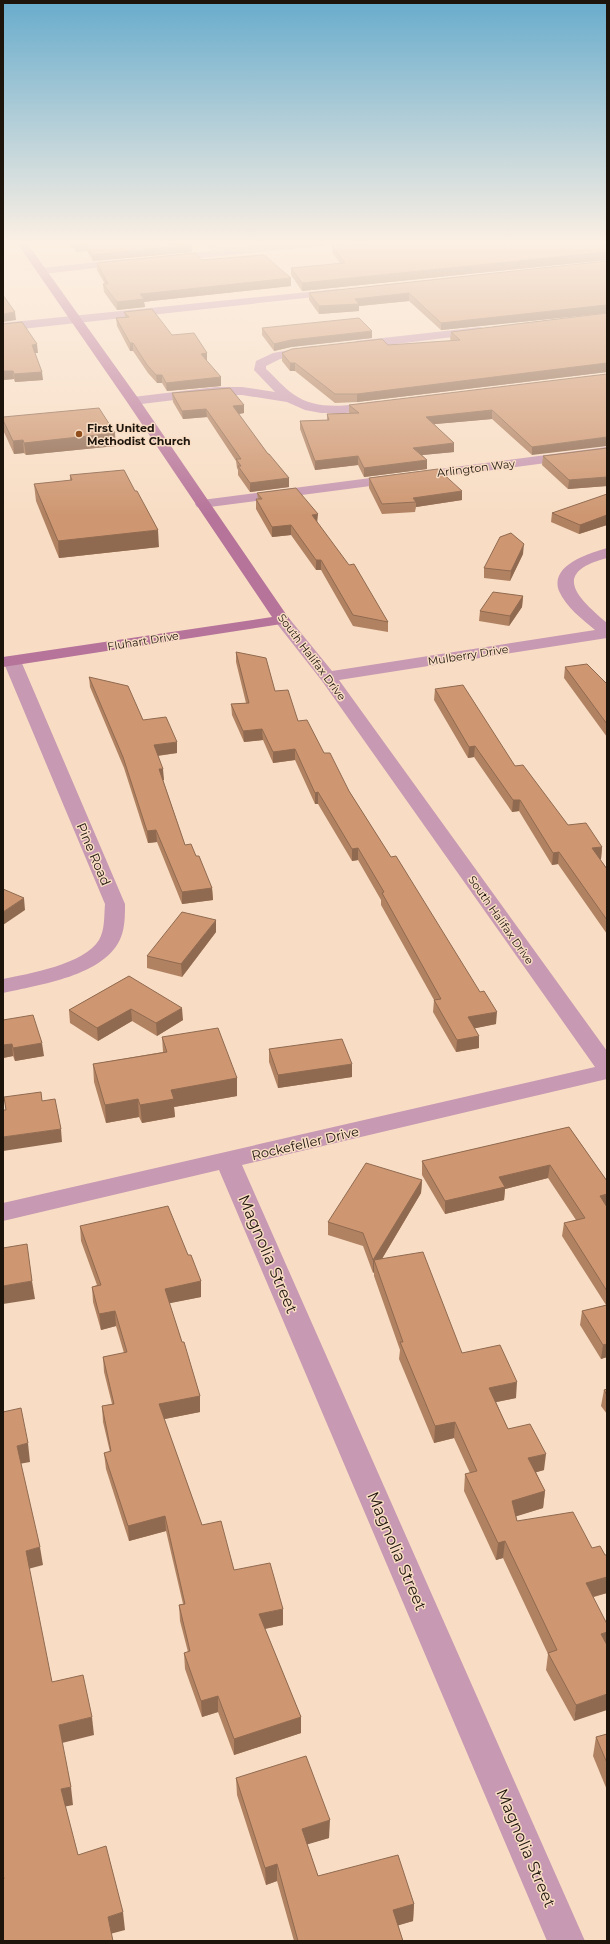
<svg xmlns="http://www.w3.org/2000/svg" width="610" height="1944" viewBox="0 0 610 1944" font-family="Montserrat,sans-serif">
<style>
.green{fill:#aec9a0}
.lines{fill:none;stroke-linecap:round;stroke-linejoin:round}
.street{fill:#c799b2;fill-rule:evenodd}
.secondary{fill:#b6749a;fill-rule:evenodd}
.wall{fill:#b18262}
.shaded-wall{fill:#906a50}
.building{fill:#ce9772;stroke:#906a50}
.poi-dot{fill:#8f4e1b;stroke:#f8ddc4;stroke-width:1.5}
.labels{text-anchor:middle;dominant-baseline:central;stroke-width:3;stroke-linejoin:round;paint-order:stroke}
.far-poi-label{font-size:11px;font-weight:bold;fill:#1d140b;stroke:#f8ddc4;text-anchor:start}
.far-street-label{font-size:11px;fill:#1d140b;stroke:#f8ddc4}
.street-label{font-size:13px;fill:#1d140b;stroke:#f8ddc4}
.near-street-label{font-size:16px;fill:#1d140b;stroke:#f8ddc4}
</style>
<rect width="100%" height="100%" fill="#f8ddc4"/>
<path class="green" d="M205,243H326L215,254Z"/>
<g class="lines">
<g class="street">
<path d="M293,243H331L326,246L168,261L163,258L168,255Z"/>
<path d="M126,259L131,262L130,264L42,274L37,271L42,268Z"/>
<path d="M338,289L342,290L344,292L342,294L3,331V323Z"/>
<path d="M481,327L487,331L485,333L356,349L350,345L356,341Z"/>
<path d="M312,346L316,347L318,350L316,353L280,359L266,366V369C275,377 283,387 293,394C318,412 351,405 378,401L384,405L383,408L345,413H321L305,410L287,402L242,395H216L133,405L127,401L133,397L216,387H242L275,392L254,370L256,361L273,353Z"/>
<path d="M607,447V455L202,508L197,507L195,504L197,501L202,500Z"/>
<path d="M607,548V558C550,573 578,598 607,623V638L339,680L607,1051V1079L242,1165L585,1941H547L219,1170L3,1221V1203L595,1067L322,681L274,620L276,617L282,615L288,617L332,671L595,630C582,619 566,607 559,591C549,565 590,553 607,548Z"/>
<path d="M12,656L18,657L21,661L125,904C125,915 125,927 121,937C106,976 38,985 3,993V979C28,974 85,964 99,940C105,930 104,916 105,904L3,661L6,657Z"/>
</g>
<path class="secondary" d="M17,243H27L138,398L290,620L288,623L3,667V657L272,617L127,402Z"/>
</g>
<g class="wall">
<path d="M69,243H190L192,245V252L93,261L87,251L76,252L74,248H72Z"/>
<path d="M607,243V260L302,291L291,275V268L340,263L332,252V245Z"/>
<path d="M201,260L291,278V286L151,301L144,302L145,307L117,310L104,292L103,284H105L97,270V263Z"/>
<path d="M607,261V313L441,330L409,301L359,306V311L319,314L309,300V293Z"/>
<path d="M124,312L207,353V361L221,386L167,391L162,383H157L148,373L133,351H130L117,326L116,318L125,317Z"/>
<path d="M607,313V372L357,402L335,403L295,371H290L282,361V353L388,345L452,341L450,339L451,332Z"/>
<path d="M3,324L38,353H35L43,380L15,382L14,379L3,380Z"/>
<path d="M262,328L372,338L291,347L274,351L262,335Z"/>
<path d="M607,374L532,455L492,419L434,424L454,443V452L422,455L427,460V469L364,477L358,465L315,470L300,429V421L327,420V414L349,413V405Z"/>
<path d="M172,393L244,405V413L238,414L268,454L289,478V487L250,492L238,475V470L237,468L236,461L207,417L183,419L173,402Z"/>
<path d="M3,417L116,446L26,455L24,453L14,454L3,430Z"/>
<path d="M607,448V486L568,489L542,465L543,456Z"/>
<path d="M70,475L159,547L59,558L36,501L34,484L70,481Z"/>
<path d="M369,478L462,491V500L416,507L415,512L382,514L369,488Z"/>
<path d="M257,493L317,523L388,622V632L353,626L321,570H316L291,535L272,537L256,509V499H258Z"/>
<path d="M607,494V525L579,534L551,522L552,513Z"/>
<path d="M523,554L510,581L484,578V568Z"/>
<path d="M523,596L522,607L509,626L479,621L480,611Z"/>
<path d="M236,652L275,691L298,721L324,753L349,791L496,1024L475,1028L479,1048L456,1052L433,1012L434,1000L381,905V900L358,860L352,861L318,804H315L295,760L273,763L263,740L244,742L232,715L231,704L246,703L236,662Z"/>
<path d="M565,667L607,684V737L564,678Z"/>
<path d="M89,677L143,720L177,753L158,756L164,780H163L185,845L196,856L212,888L213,900L182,904L157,842L148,843L124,768L90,687Z"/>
<path d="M435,689L515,766L568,825L602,847L601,859H600L607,869V934L558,864L552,865L519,811L512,812L474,757L468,758L434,700Z"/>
<path d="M216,932L182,977L147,968V956Z"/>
<path d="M129,976L183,1020L157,1036L132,1021L98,1041L70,1023L69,1010Z"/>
<path d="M3,1020L44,1056L15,1061L13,1056L3,1058Z"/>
<path d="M162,1037L237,1078V1096L174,1107L175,1117L142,1123L139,1117L106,1123L94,1082L93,1064L163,1052Z"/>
<path d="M269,1049L352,1077L278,1088L269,1062Z"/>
<path d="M569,1127L607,1181V1357L601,1359L580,1325L582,1311L606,1305L562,1236L564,1223L576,1220L548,1178L505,1189L504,1200L445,1214L422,1175V1161Z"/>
<path d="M422,1180L421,1193L382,1259L462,1353L516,1398L496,1402L508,1429L544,1470L536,1472L545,1491L543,1508L516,1516L517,1521L592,1548L605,1555H607V1593L594,1597L574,1721L546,1670L548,1654L503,1558L496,1560L464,1491L465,1474L470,1473L454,1438L434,1443L399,1359L400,1350L374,1276V1272L373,1273L363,1246L328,1235V1222Z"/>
<path d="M80,1226L188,1255L201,1281V1297L169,1303L200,1396V1412L164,1419L202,1525L234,1570L283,1625L265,1629L301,1717V1733L234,1755L218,1712L202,1717L185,1669L184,1653L188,1652L180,1621L179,1605L183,1604L166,1531L129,1541L106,1469L104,1453L110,1452L103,1422L102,1406L112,1404L104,1372L103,1357L124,1353L116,1326L101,1330L93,1302L92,1287L97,1285L81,1241Z"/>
<path d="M607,1389V1414L601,1406L604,1390Z"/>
<path d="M607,1734V1790L593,1756L596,1737Z"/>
<path d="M236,1778L329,1838L307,1844L318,1876L414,1904L413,1921L398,1925L403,1941H294L277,1881L266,1885L237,1795Z"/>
</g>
<g class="shaded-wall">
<rect x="72" y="243" width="2" height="5"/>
<path d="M86,244L87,251L76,252V245Z"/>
<path d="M192,245V252L93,261L92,255Z"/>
<path d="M607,252V260L302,291V283Z"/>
<path d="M291,278V286L151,301L144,302L145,307L117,310V302L140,294Z"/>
<path d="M409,293V301L359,306V311L319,314V306L355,299Z"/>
<path d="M607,305V313L441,330V323Z"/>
<path d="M15,312L16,320L3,322V314Z"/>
<path d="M372,331V338L291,347L274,351V344L291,340Z"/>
<rect x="130" y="343" width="3" height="8"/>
<path d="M37,344L38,353H33L32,345Z"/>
<path d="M207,353V361L201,354Z"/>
<rect x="290" y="363" width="5" height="8"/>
<path d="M607,363V372L357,402V394Z"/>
<path d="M3,371H13L14,379L3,380Z"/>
<path d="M42,372L43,380L15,382L14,374Z"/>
<path d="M156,375H162V383H157Z"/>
<path d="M221,377V386L167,391L166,383Z"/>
<path d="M244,405V413L233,415V406Z"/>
<path d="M206,409L207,417L183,419L182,411Z"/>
<path d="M492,410V419L425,425L426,417Z"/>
<path d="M115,433L116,446L26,455L24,443Z"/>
<path d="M607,437V446L532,455V447Z"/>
<path d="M23,440L24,453L14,454L13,441Z"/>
<path d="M454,443V452L412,456L413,448Z"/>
<path d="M358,456V465L315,470V461Z"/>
<path d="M427,460V469L364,477V468Z"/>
<path d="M607,477V486L568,489L569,480Z"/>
<path d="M289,478V487L250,492V483Z"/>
<path d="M462,491V500L416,507V502L413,498Z"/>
<path d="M318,514L317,524L312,515Z"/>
<path d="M607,515V525L579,534L580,525Z"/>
<path d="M291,525V535L272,537V527Z"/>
<path d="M158,530L159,547L59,558L58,541Z"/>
<path d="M524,544L523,554L510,581L511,571Z"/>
<rect x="316" y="560" width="5" height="10"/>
<path d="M523,596L522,607L509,626L510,616Z"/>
<path d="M262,729L263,740L244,742L243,731Z"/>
<path d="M177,742V753L154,756V745Z"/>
<path d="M475,746L474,757L468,758L469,747Z"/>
<path d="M295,749V760L273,763V752Z"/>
<path d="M159,769H163L164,780L159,781Z"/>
<path d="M318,792V804H315V793Z"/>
<path d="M513,800H520L519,811L512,812Z"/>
<path d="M156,830L157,842L148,843L147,831Z"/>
<path d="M602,847L601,859L590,860L592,848Z"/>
<path d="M358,848V860L352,861V849Z"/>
<path d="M559,852L558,864L552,865L553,853Z"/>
<path d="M212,888L213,900L182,904V892Z"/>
<path d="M24,898L25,910L3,925V912Z"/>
<path d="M216,920V932L182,977L181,964Z"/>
<path d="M182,1008L183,1020L157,1036L156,1023Z"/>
<path d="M131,1009L132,1021L98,1041L97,1028Z"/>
<path d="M497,1012L496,1024L467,1030L468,1017Z"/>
<path d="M479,1036V1048L456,1052L457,1040Z"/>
<path d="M42,1043L44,1056L15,1061L13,1048Z"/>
<path d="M12,1044L13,1056L3,1058V1045Z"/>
<path d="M352,1064V1077L278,1088V1075Z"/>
<path d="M237,1078V1096L174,1107L175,1117L142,1123L140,1105L171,1090Z"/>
<path d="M138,1099L139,1117L106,1123L105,1105Z"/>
<path d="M61,1129L62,1142L3,1151V1137Z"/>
<path d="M550,1165L548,1178L505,1189L504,1200L445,1214V1201L499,1177Z"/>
<path d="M422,1180L421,1193L377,1267L374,1260V1272L373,1273V1260Z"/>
<path d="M607,1194V1207L600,1196Z"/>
<path d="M32,1281L35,1299L3,1304V1286Z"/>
<path d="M201,1281V1297L166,1304L165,1289Z"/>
<path d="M115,1311L116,1326L101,1330L99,1314Z"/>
<path d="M607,1344V1357L601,1359L603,1345Z"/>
<path d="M517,1382L516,1398L487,1404L489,1388Z"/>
<path d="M200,1396V1412L160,1420L159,1404Z"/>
<path d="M455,1422L454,1438L434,1443L435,1426Z"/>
<path d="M28,1443L30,1462L19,1464L17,1446Z"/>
<path d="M546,1454L544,1470L527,1475L528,1458Z"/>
<path d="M545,1491L543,1508L511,1518L512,1501Z"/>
<path d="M165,1516L166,1531L129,1541L128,1526Z"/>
<path d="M505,1541L503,1558L496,1560L498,1543Z"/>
<path d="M40,1547L43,1565L28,1569L26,1551Z"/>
<path d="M607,1577V1593L584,1599L586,1583Z"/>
<path d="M283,1609V1625L259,1630V1614Z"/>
<path d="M607,1632V1648L601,1634Z"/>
<path d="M607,1694V1710L574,1721L576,1705Z"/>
<path d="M218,1696V1712L202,1717L201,1701Z"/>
<path d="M92,1717L94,1735L62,1743L59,1725Z"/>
<path d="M301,1717V1733L234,1755V1739Z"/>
<path d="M71,1787L73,1805L63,1807L61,1789Z"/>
<path d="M330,1820L329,1838L302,1846V1829Z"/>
<path d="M277,1864V1881L266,1885L265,1868Z"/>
<path d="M414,1904L413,1921L393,1927V1910Z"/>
<path d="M123,1912L125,1930L110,1934L108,1917Z"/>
</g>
<g class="building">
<path d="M75,243H190L192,245L92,255L86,244L76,245Z"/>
<path d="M368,243H607V252L302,283L291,268L345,263L332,245Z"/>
<path d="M196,253L201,260L264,255L291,278L151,293L140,294L144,299L117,302L103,284H108L97,263Z"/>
<path d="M607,261V305L441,323L409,293L355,299L359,304L319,306L309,293Z"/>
<path d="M3,295L15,312L3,314Z"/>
<path d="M152,309L172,335L194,333L207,353L201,354L221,377L166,383L162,375H156L147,365L133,343H130L116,318L129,317L124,312Z"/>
<path d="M607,313V363L357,394H335L295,363H290L282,353L292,349L382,339L388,345L460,340L451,332Z"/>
<path d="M359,318L372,331L291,340L274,344L262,328Z"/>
<path d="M22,322L37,344L32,345L42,372L14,374L13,371H3V324Z"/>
<path d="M607,374V437L532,447L492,410L426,417L454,443L413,448L427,460L364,468L358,456L315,461L300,421L329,420L327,414L359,413L349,405Z"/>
<path d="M230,388L244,405L233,406L268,454H269L289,478L250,483L238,466H241L236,459H241L206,409L182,411L172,393Z"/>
<path d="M99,408L115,433L24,443L23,440L13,441L3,420V417Z"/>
<path d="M607,448V477L569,480L543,456Z"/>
<path d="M438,469L462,491L413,498L416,502L382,504L369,478Z"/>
<path d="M124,470L135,491H137L158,530L58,541L34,484L72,480L70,475Z"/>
<path d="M296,488L318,514L312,515L349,565L354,564L388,622L353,615L321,560H316L291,525L272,527L256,499H262L257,493Z"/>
<path d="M607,494V515L580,525L552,513Z"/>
<path d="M511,533L524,544L511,571L484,568L500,537Z"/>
<path d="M493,592L523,596L510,616L480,611Z"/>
<path d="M236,652L266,658L275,691L288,690L298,721L307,720L324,753H330L349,791L391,857L396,856L480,992L484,991L497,1012L468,1017L479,1036L457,1040L434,1000L441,999L382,893L384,892L358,848L352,849L318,792L315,793L295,749L273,752L262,729L243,731L231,704L249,703Z"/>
<path d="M587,664L607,684V724L565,667Z"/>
<path d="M89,677L128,686L143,720L166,717L177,742L154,745L163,769H159L185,845L191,844L196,856H199L212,888L182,892L156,830L147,831L123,757Z"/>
<path d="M463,685L515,766L523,765L568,825L586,823L602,847L592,848L607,869V920L559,852L553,853L520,800H513L475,746L469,747L435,689Z"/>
<path d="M3,889L24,898L3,912Z"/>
<path d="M182,912L216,920L181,964L147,956Z"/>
<path d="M129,976L182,1008L156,1023L131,1009L97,1028L69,1010Z"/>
<path d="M33,1015L42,1043L13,1048L12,1044L3,1045V1020Z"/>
<path d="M218,1028L237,1078L171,1090L174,1099L140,1105L138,1099L105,1105L93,1064L167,1052L162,1037Z"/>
<path d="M342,1039L352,1064L278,1075L269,1049Z"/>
<path d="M41,1092L42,1101L55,1099L61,1129L3,1137V1110H6L4,1097Z"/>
<path d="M569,1127L607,1181V1194L600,1196L607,1207V1291L564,1223L585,1218L550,1165L499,1177L505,1187L445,1201L422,1161Z"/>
<path d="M366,1163L422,1180L373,1260L363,1233L328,1222Z"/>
<path d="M168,1206L188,1255H191L201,1281L165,1289L182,1342H184L200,1396L159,1404L202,1525L221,1521L234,1570L270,1563L283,1609L259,1614L301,1717L234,1739L218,1696L201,1701L184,1653L190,1651L179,1605L185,1604L165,1516L128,1526L104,1453L111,1451L102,1406L114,1404L103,1357L127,1352L115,1311L99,1314L92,1287L101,1285L80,1226Z"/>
<path d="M27,1244L32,1281L3,1286V1248Z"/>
<path d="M423,1252L462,1353L500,1345L517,1382L489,1388L508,1429L530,1424L546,1454L528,1458L545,1491L512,1501L517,1521L573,1512L592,1548L600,1546L605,1555H607V1577L586,1583L607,1624V1632L601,1634L607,1645V1694L576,1705L548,1653L557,1650L505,1541L498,1543L465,1474L477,1471L455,1422L435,1426L400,1342H403L374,1260Z"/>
<path d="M607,1305V1344L603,1345L582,1311Z"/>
<path d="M607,1389V1395L604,1390Z"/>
<path d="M21,1408L28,1443L17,1446L40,1547L26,1551L52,1682L83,1675L92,1717L59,1725L71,1787L61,1789L78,1855L106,1846L123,1912L108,1917L113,1941H3V1879H4L3,1874V1412Z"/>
<path d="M607,1734V1763L596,1737Z"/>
<path d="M306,1756L330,1820L302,1829L318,1876L398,1855L414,1904L393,1910L403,1941H298L277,1864L265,1868L236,1778Z"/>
</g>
<linearGradient id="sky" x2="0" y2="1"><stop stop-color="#68accc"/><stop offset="0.47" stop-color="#fcf0e4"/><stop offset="1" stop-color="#fcf0e4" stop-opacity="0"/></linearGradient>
<rect width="610" height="515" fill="url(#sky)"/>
<circle class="poi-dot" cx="79" cy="434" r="4"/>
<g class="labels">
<g class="far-poi-label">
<text x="87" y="428">First United<tspan x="87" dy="13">Methodist Church</tspan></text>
</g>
<g class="far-street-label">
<text transform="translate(476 468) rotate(-7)">Arlington Way</text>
<text transform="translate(143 641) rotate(-9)">Fluhart Drive</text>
<text transform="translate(468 655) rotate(-9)">Mulberry Drive</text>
<text transform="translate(312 657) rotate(53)">South Halifax Drive</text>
<text transform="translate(501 920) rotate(55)">South Halifax Drive</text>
</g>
<g class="street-label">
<text transform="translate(94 854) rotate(67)">Pine Road</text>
<text transform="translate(305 1143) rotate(-13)">Rockefeller Drive</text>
</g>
<g class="near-street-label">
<text transform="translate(268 1254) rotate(67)">Magnolia Street</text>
<text transform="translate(397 1551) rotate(67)">Magnolia Street</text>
<text transform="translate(526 1848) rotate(67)">Magnolia Street</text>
</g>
</g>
<rect width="610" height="1944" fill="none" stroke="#1d140b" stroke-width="8"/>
</svg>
